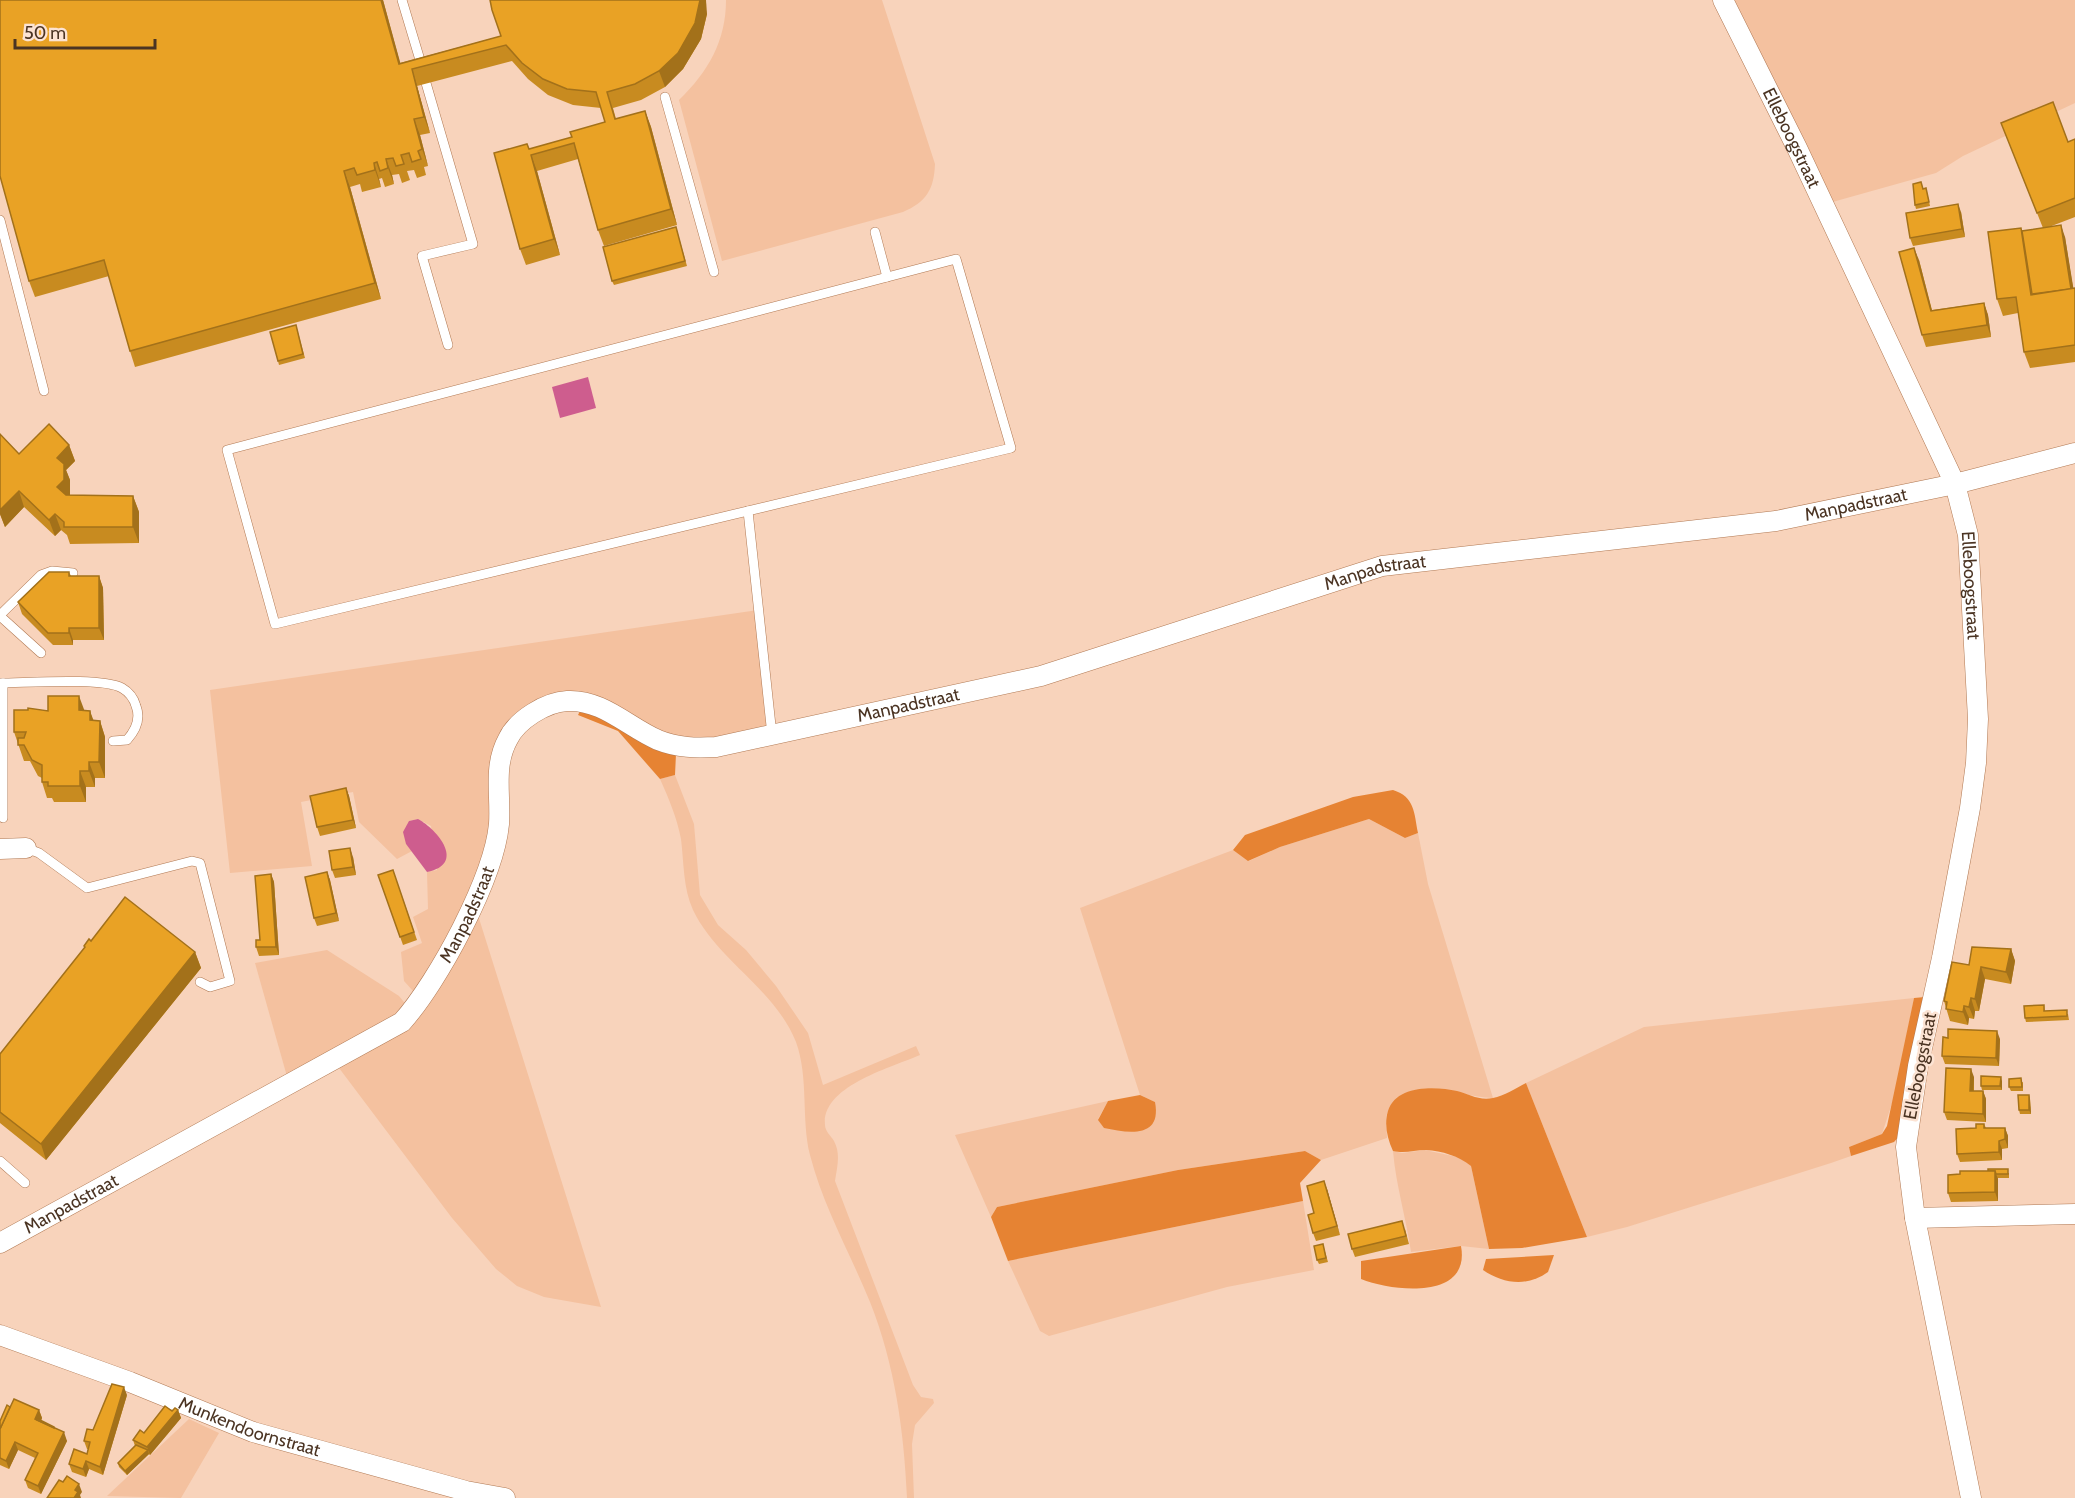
<svg xmlns="http://www.w3.org/2000/svg" width="2075" height="1498" viewBox="0 0 2075 1498" font-family="Cabin,sans-serif">
<style>
.green{fill:#f4c19f}
.forest{fill:#e68333}
.water{fill:#ce5d8e}
.lines{fill:none;stroke-linecap:round;stroke-linejoin:round}
.service-casing{stroke:#b17953;stroke-width:10}
.minor-casing{stroke:#b17953;stroke-width:21}
.service{stroke:#fff;stroke-width:9}
.minor{stroke:#fff;stroke-width:20}
.wall{fill:#c88b20}
.shaded-wall{fill:#a3711a}
.building{fill:#e9a225;stroke:#a3711a;stroke-width:1.5}
.labels{text-anchor:middle;dominant-baseline:central;stroke-width:5;stroke-linejoin:round;paint-order:stroke}
.street-label{font-size:18px;fill:#4b3423;stroke:#fce3d3}
</style>
<rect width="100%" height="100%" fill="#f8d3bb"/>
<g class="green">
<path d="M726,0H882L935,164C934,190 926,202 903,212L722,261L679,100C708,72 726,41 726,0Z"/>
<path d="M1726,0H2075V103L1963,156L1936,173L1829,203Z"/>
<path d="M758,610L772,728L719,740L682,742L594,699L507,729C500,775 495,822 482,866C469,910 441,951 419,990L413,991L404,981L401,952L422,943L413,917L428,909L427,872L437,870L431,826L418,819L409,821L406,844L412,851L397,859L359,822L353,792L301,802L312,866L230,873L210,690Z"/>
<path d="M675,775L694,824L700,895L718,925L746,950L776,986L808,1033L823,1085L916,1046L920,1055C893,1067 821,1086 825,1125C825,1131 831,1136 834,1141C841,1154 837,1167 835,1181L913,1385L921,1397L933,1399L934,1403L915,1425L912,1444L914,1498H907C904,1431 895,1365 870,1302C850,1253 823,1206 810,1155C801,1119 809,1078 796,1042C775,989 717,960 693,910C683,888 684,863 681,839C677,818 669,799 660,779Z"/>
<path d="M1369,819L1405,838L1418,833L1428,884L1493,1098C1461,1098 1421,1073 1396,1103C1393,1106 1388,1111 1387,1114C1385,1120 1387,1131 1387,1138L1321,1160L1305,1151L1178,1170L997,1207L991,1217L955,1135L1108,1101L1098,1119L1155,1102L1140,1095L1080,908L1233,850L1249,861L1280,847Z"/>
<path d="M477,912L601,1307L544,1297L517,1286L496,1269L452,1218L339,1068L406,1031L429,999Z"/>
<path d="M327,950L399,996L408,1007L400,1016L288,1080L255,963Z"/>
<path d="M1914,998L1895,1094L1882,1134L1849,1147L1851,1156L1831,1163L1627,1227L1587,1237L1526,1083L1644,1027Z"/>
<path d="M1425,1150L1462,1158L1471,1166L1489,1249L1461,1246L1411,1252C1406,1217 1396,1186 1393,1151L1402,1153Z"/>
<path d="M1303,1201L1314,1270L1227,1287L1049,1336L1040,1331L1008,1261Z"/>
<path d="M189,1419L219,1433L181,1498L107,1496Z"/>
</g>
<g class="forest">
<path d="M581,709L589,710L676,754L675,775L660,779L618,731L578,715Z"/>
<path d="M1393,790C1415,797 1414,813 1418,833L1405,838L1369,819L1280,847L1248,861L1233,850L1245,835L1353,797Z"/>
<path d="M1925,997L1902,1133L1894,1142L1851,1156L1849,1147L1882,1134L1887,1126L1914,998Z"/>
<path d="M1526,1083L1587,1237L1522,1248L1489,1249L1471,1166C1459,1156 1442,1151 1426,1150C1414,1150 1405,1154 1393,1151C1387,1138 1384,1124 1388,1111C1396,1085 1435,1086 1457,1091C1469,1094 1479,1101 1493,1098C1504,1096 1516,1088 1526,1083Z"/>
<path d="M1140,1095L1155,1102C1162,1139 1128,1133 1104,1128L1098,1120L1108,1101Z"/>
<path d="M1305,1151L1321,1160L1300,1183L1303,1201L1008,1261L991,1217L997,1207L1178,1170Z"/>
<path d="M1461,1246C1471,1300 1394,1292 1361,1279V1261Z"/>
<path d="M1554,1255L1548,1272C1528,1287 1503,1284 1483,1270L1486,1259Z"/>
</g>
<g class="water">
<path d="M588,377L596,408L560,418L552,387Z"/>
<path d="M418,819C438,830 466,864 427,872L406,844L403,832L409,821Z"/>
</g>
<g class="lines">
<g class="service-casing">
<g id="service">
<path d="M402,0L423,70"/>
<path d="M426,83L473,244L422,256L448,345"/>
<path d="M665,97L714,272"/>
<path d="M0,220L44,391"/>
<path d="M875,232L887,277"/>
<path d="M956,259L1011,448L275,624L227,450Z"/>
<path d="M748,511L772,735"/>
<path d="M0,615L41,575L52,571L73,573"/>
<path d="M0,616L41,653"/>
<path d="M0,683C26,683 102,677 122,688C129,692 134,699 136,706C141,719 136,730 127,740L113,741"/>
<path d="M3,818V683"/>
<path d="M26,848L39,853L87,888L192,861L200,863L230,981L210,987L200,982"/>
<path d="M0,1161L25,1183"/>
</g>
</g>
<g class="minor-casing">
<g id="minor">
<path id="s1" d="M1723,0L1797,148L1955,484L1968,535L1978,719L1976,763L1970,808L1942,958L1918,1066L1906,1147L1915,1218L1971,1498"/>
<path d="M0,849L26,848"/>
<path d="M1915,1218L2075,1214"/>
<path id="s2" d="M0,1243L402,1022C438,982 494,878 499,824C501,794 493,766 508,739C517,720 546,702 567,701C602,699 628,727 658,740C678,748 696,748 716,747L1041,676L1382,566L1776,521L1955,484L2075,453"/>
<path id="s3" d="M0,1335L130,1382L253,1432L466,1491L505,1498"/>
</g>
</g>
<use href="#service" class="service"/>
<use href="#minor" class="minor"/>
</g>
<g class="wall">
<path d="M0,0H383L400,63L501,36L707,14L701,39L683,69L665,87L641,100L613,108L616,119L645,111L651,127L677,225L604,246L598,230L578,159L537,171L560,255L526,265L520,249L529,149L572,137L605,122L601,108L573,105L548,95L528,79L512,61L417,86L430,133L420,135L428,166L424,167L426,175L417,178L414,170L407,171L410,180L402,183L399,174L392,175L394,184L385,187L382,178L379,179L381,187L362,192L360,184L350,187L381,299L135,367L130,351L109,276L35,297L29,281Z"/>
<path d="M2001,123L2068,142L2075,139V217L2049,227L2065,237L2073,288H2075V362L2030,368L2024,352L2018,313L2003,316L1997,299L2022,231L2043,228Z"/>
<path d="M1923,189L1927,192L1930,206L1916,209L1915,205Z"/>
<path d="M1961,212L1965,237L1913,246L1910,238Z"/>
<path d="M676,227L687,266L614,285L612,281Z"/>
<path d="M1919,260L1932,310L1984,303L1988,315L1991,337L1926,347L1922,335Z"/>
<path d="M296,325L305,358L279,365L278,361Z"/>
<path d="M0,434L19,454L69,445L75,461L66,470L70,480V495L133,496L139,512V543L70,544L67,535L61,530L55,536L24,507L5,527L0,514Z"/>
<path d="M69,572L71,576H99L103,588L104,640H73V645H53L22,614L18,602Z"/>
<path d="M48,711H90L93,721H100L105,737V778H95V787H86V802H54L52,798H47L42,782V778L38,776L30,761H24L14,732Z"/>
<path d="M346,788L349,796L356,828L320,836L317,827Z"/>
<path d="M353,857L356,875L335,878L332,870Z"/>
<path d="M393,870L417,940L403,945L378,875Z"/>
<path d="M327,872L330,880L339,921L317,926L314,918Z"/>
<path d="M271,874L274,882L279,955L259,956L256,947L260,940Z"/>
<path d="M91,941L195,952L201,968L46,1160L0,1123V1054L85,948L84,946Z"/>
<path d="M2011,949L2015,961L2011,984L1985,979L1979,1011H1975L1974,1019L1969,1018L1968,1025L1950,1021L1944,1001L1969,965Z"/>
<path d="M2044,1005L2045,1011L2068,1014L2069,1020L2026,1022L2025,1018Z"/>
<path d="M1948,1038L2000,1039L1999,1066L1945,1064L1942,1056Z"/>
<path d="M1974,1077V1091H1983L1986,1099V1122L1947,1120L1944,1112Z"/>
<path d="M2002,1081V1090H1982L1981,1086Z"/>
<path d="M2023,1082V1091H2011L2009,1087Z"/>
<path d="M2029,1095L2030,1099L2031,1114H2020L2019,1110Z"/>
<path d="M1984,1124L1986,1128H2005L2008,1136V1148L2002,1149V1160L1960,1162L1957,1154L1976,1128Z"/>
<path d="M2009,1173V1178H1998V1201L1951,1202L1948,1193V1175Z"/>
<path d="M1327,1189L1340,1235L1316,1241L1313,1233Z"/>
<path d="M1405,1229L1409,1244L1355,1257L1352,1249Z"/>
<path d="M1324,1248L1328,1262L1319,1264L1317,1260Z"/>
<path d="M127,1395L103,1475L89,1469L86,1477L72,1472L69,1464L87,1454L88,1449H87L84,1441Z"/>
<path d="M10,1407L39,1410L42,1418L41,1421L54,1427L67,1441L41,1494L28,1488L25,1480L35,1458L18,1450L9,1469L0,1465V1421Z"/>
<path d="M178,1410L181,1418L150,1455L149,1454L127,1475L119,1467L118,1463L135,1446L133,1440L144,1433L172,1411Z"/>
</g>
<g class="shaded-wall">
<path d="M381,0H383L405,80L399,64Z"/>
<path d="M700,0H706L707,14L701,39L683,69L665,87L659,71Z"/>
<path d="M412,69L417,86L430,133L424,117Z"/>
<path d="M645,111L651,127L677,225L671,209Z"/>
<path d="M414,119L420,135L428,166L422,149Z"/>
<path d="M531,155L537,171L560,255L554,239Z"/>
<path d="M386,159L392,175L394,184L388,168Z"/>
<path d="M374,163L379,179L381,187L375,170Z"/>
<path d="M344,171L350,187L381,299L375,283Z"/>
<path d="M1958,204L1961,212L1965,237L1962,229Z"/>
<path d="M2061,225L2065,237L2075,298L2072,293Z"/>
<path d="M1914,248L1919,260L1935,323L1931,311Z"/>
<path d="M1984,303L1988,315L1991,337L1987,325Z"/>
<path d="M69,445L75,461L66,470L70,480V496L63,503L57,487V458Z"/>
<path d="M19,491L24,507L5,527L0,514V510Z"/>
<path d="M133,496L139,512V543L133,527Z"/>
<path d="M55,514L61,530L55,536L49,520Z"/>
<path d="M99,576L103,588L104,640L99,628Z"/>
<path d="M69,628L73,640V645L69,633Z"/>
<path d="M79,696L85,712L79,710Z"/>
<path d="M90,711L96,727L90,720Z"/>
<path d="M100,721L105,737V778L99,762Z"/>
<path d="M89,762L95,778V787L89,771Z"/>
<path d="M80,771L86,787V802L80,786Z"/>
<path d="M346,788L349,796L356,828L353,820Z"/>
<path d="M350,848L353,857L356,875L353,867Z"/>
<path d="M327,872L330,880L339,921L336,913Z"/>
<path d="M271,874L274,882L279,955L276,947Z"/>
<path d="M2011,949L2015,961L2011,984L2006,972Z"/>
<path d="M195,952L201,968L46,1160L41,1144Z"/>
<path d="M1981,967L1985,979L1979,1011L1975,999Z"/>
<path d="M1971,998L1975,1011L1974,1019L1969,1007Z"/>
<path d="M1964,1006L1969,1018L1968,1025L1963,1012Z"/>
<path d="M1997,1031L2000,1039L1999,1066L1996,1058Z"/>
<path d="M1971,1069L1974,1077L1973,1099L1970,1091Z"/>
<path d="M2001,1077L2002,1081V1090L2000,1086Z"/>
<path d="M1983,1091L1986,1099V1122L1983,1114Z"/>
<path d="M2029,1095L2030,1099L2031,1114L2029,1110Z"/>
<path d="M2005,1128L2008,1136V1148L2005,1139Z"/>
<path d="M1999,1141L2002,1149V1160L1999,1152Z"/>
<path d="M1995,1171L1998,1179V1201L1995,1192Z"/>
<path d="M1324,1181L1327,1189L1340,1235L1337,1226Z"/>
<path d="M124,1387L127,1395L103,1475L100,1467Z"/>
<path d="M39,1410L42,1418L39,1424L35,1419Z"/>
<path d="M178,1410L181,1418L150,1455L147,1447Z"/>
<path d="M64,1432L67,1441L41,1494L38,1486Z"/>
<path d="M15,1442L18,1450L9,1469L6,1461Z"/>
<path d="M148,1450L149,1454L127,1475L125,1471Z"/>
<path d="M86,1461L89,1469L86,1477L83,1469Z"/>
<path d="M79,1484L82,1492L80,1495L81,1498H74L75,1490Z"/>
</g>
<g class="building">
<path d="M0,0H381L399,64L501,36L492,10L490,0H700L695,23L678,53L659,71L635,84L607,92L615,119L645,111L671,209L598,230L574,143L531,155L554,239L520,249L494,153L527,144L529,149L572,137L570,132L605,122L596,92L567,89L543,79L522,63L506,45L412,69L424,117L414,119L422,149L418,151L421,159L412,162L409,153L401,155L404,164L396,166L393,158L386,159L388,168L380,171L377,162L374,163L375,170L357,175L354,168L344,171L375,283L130,351L104,260L29,281L0,176Z"/>
<path d="M2053,102L2068,142L2075,139V198L2037,213L2001,123Z"/>
<path d="M1921,182L1923,189L1926,188L1929,202L1915,205L1913,184Z"/>
<path d="M1958,204L1962,229L1910,238L1906,213Z"/>
<path d="M2061,225L2071,289L2032,294L2022,231Z"/>
<path d="M676,227L685,261L612,281L603,247Z"/>
<path d="M2021,228L2031,295L2075,288V345L2024,352L2016,297L1997,299L1988,232Z"/>
<path d="M1914,248L1931,311L1984,303L1987,325L1922,335L1899,252Z"/>
<path d="M296,325L303,354L278,361L270,332Z"/>
<path d="M49,424L69,445L57,458L64,464V480L57,487L66,495L133,496V527H64V522L55,514L49,520L19,491L0,510V434L19,454Z"/>
<path d="M49,572H69V576H99V628H69V633H48L18,602Z"/>
<path d="M48,696H79V710L90,711V720L100,721L99,762H89V771H80V786H48V782H42V765L32,760L24,745H18V738H24L26,732H14V710H28V708L48,711Z"/>
<path d="M346,788L353,820L317,827L310,796Z"/>
<path d="M350,848L353,867L332,870L329,851Z"/>
<path d="M393,870L414,932L400,937L378,875Z"/>
<path d="M327,872L336,913L314,918L305,877Z"/>
<path d="M271,874L276,947H256V940H260L255,876Z"/>
<path d="M125,897L195,952L41,1144L0,1112V1054L85,947L84,946L89,939L91,941Z"/>
<path d="M1972,947L2011,949L2006,972L1981,967L1975,999L1971,998L1969,1007L1964,1006L1963,1012L1946,1009L1947,1002L1944,1001L1952,962L1969,965Z"/>
<path d="M2044,1005V1011L2067,1010V1016L2025,1018L2024,1006Z"/>
<path d="M1948,1029L1997,1031L1996,1058L1942,1056L1943,1037L1948,1038Z"/>
<path d="M1946,1068L1971,1069L1970,1091H1983V1114L1944,1112Z"/>
<path d="M1981,1076L2001,1077L2000,1086H1981Z"/>
<path d="M2021,1078L2022,1087H2009V1079Z"/>
<path d="M2018,1095H2029V1110H2019Z"/>
<path d="M1976,1124H1984V1128H2005V1139L1999,1141V1152L1957,1154L1956,1129L1976,1128Z"/>
<path d="M1988,1169H2008V1174H1996L1995,1171H1988Z"/>
<path d="M1960,1171H1995V1192L1948,1193V1175L1960,1174Z"/>
<path d="M1324,1181L1337,1226L1313,1233L1308,1215L1314,1213L1307,1186Z"/>
<path d="M1402,1221L1406,1236L1352,1249L1348,1234Z"/>
<path d="M1323,1244L1326,1258L1317,1260L1314,1246Z"/>
<path d="M112,1384L124,1387L100,1467L86,1461L83,1469L69,1464L74,1449L87,1454L90,1442L84,1441L87,1429L93,1430Z"/>
<path d="M14,1399L39,1410L35,1419L64,1432L38,1486L25,1480L38,1453L15,1442L6,1461L0,1458V1429Z"/>
<path d="M7,1405L10,1407L0,1429V1421Z"/>
<path d="M165,1406L172,1411L175,1408L178,1410L147,1447L133,1440L140,1430L144,1433Z"/>
<path d="M38,1419L54,1427V1428L37,1420Z"/>
<path d="M136,1445L148,1450L125,1471L118,1463Z"/>
<path d="M67,1476L79,1484L75,1490L78,1492L74,1498H47L59,1480L63,1482Z"/>
</g>
<g class="labels">
<g class="street-label">
<text stroke="none"><textPath href="#s1" startOffset="154">Elleboogstraat</textPath></text>
<text stroke="none"><textPath href="#s2" startOffset="2169">Manpadstraat</textPath></text>
<text stroke="none"><textPath href="#s2" startOffset="1683">Manpadstraat</textPath></text>
<text stroke="none"><textPath href="#s1" startOffset="640">Elleboogstraat</textPath></text>
<text stroke="none"><textPath href="#s2" startOffset="1197">Manpadstraat</textPath></text>
<text stroke="none"><textPath href="#s2" startOffset="585">Manpadstraat</textPath></text>
<text transform="translate(1920 1066) rotate(-79)">Elleboogstraat</text>
<text stroke="none"><textPath href="#s2" startOffset="81">Manpadstraat</textPath></text>
<text stroke="none"><textPath href="#s3" startOffset="266">Munkendoornstraat</textPath></text>
</g>
</g>
<path d="M15 39v9h140v-9" fill="none" stroke="#4b3423" stroke-width="3"/>
<text x="24" y="39" font-size="18" fill="#4b3423" stroke="#fce3d3" stroke-width="4.5" paint-order="stroke">50 m</text>
</svg>
